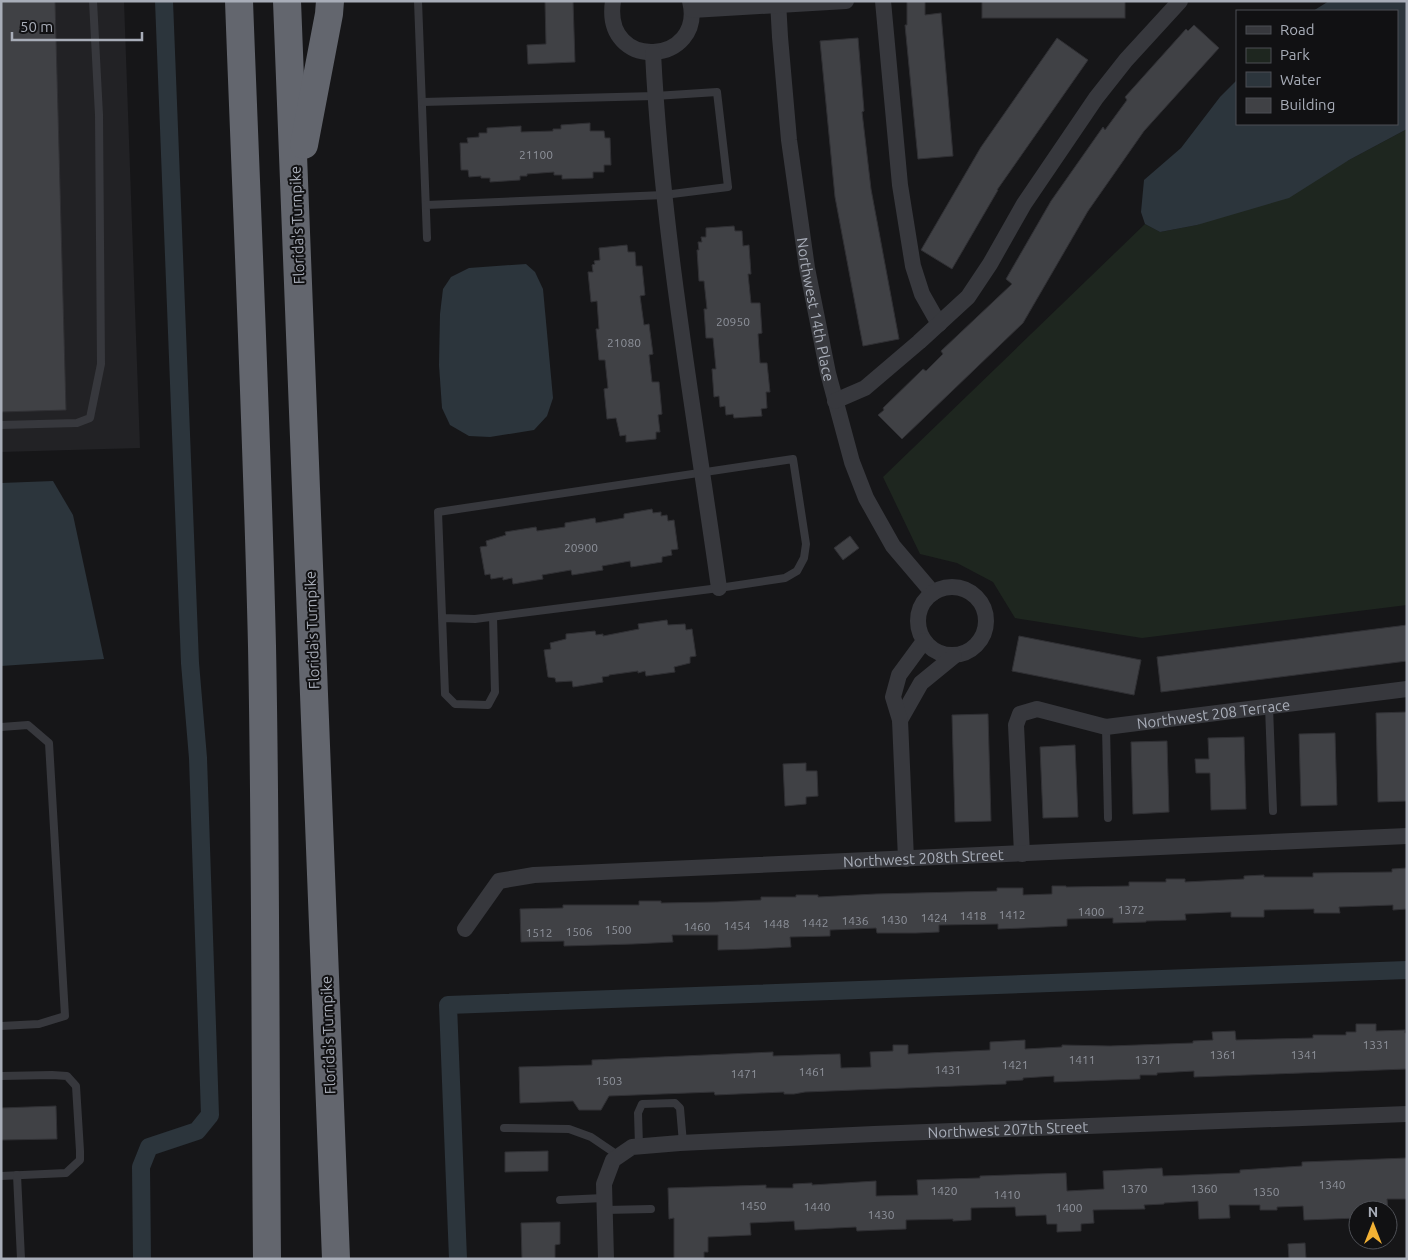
<svg xmlns="http://www.w3.org/2000/svg" width="1408" height="1260" viewBox="0 0 1408 1260" font-family="Ubuntu,sans-serif">
<style>
.built{fill:#222225}
.green{fill:#1e261f}
.water{fill:#2c353c}
.lines{fill:none;stroke-linecap:round;stroke-linejoin:round}
.canal{stroke:#2c353c;stroke-width:18}
.building{fill:#404145;stroke:#303034}
.service{stroke:#37383d;stroke-width:8}
.minor{stroke:#37383d;stroke-width:16}
.motorway{stroke:#63666e;stroke-width:28}
.labels{text-anchor:middle;dominant-baseline:central;stroke-width:4;stroke-linejoin:round;paint-order:stroke}
.number-label{font-size:12px;fill:#8e929b}
.street-label{font-size:15px;fill:#a8adb8;stroke:#111113}
</style>
<rect width="100%" height="100%" fill="#161618"/>
<path class="built" d="M1,1H124L140,448L1,452Z"/>
<path class="green" d="M1407,129V605L1142,638L1015,618L993,582L957,563L920,554L883,477L1145,224L1160,232L1197,225L1349,160Z"/>
<g class="water">
<path d="M1329,1H1407V129L1349,160L1289,198L1197,225L1160,232L1145,224L1141,212L1144,180L1181,148L1220,97L1237,80V124H1397V11H1313Z"/>
<path d="M526,264L535,272L543,289L553,398L547,416L534,430L490,437L469,436L450,425L442,408L439,365L440,314L443,289L451,277L469,268Z"/>
<path d="M53,481L73,515L104,659L1,666V483Z"/>
</g>
<g class="lines">
<g class="canal">
<path d="M142,1259L141,1167L149,1147L197,1131L210,1115L198,758L190,663L164,1"/>
<path d="M458,1259L448,1005L1407,970"/>
</g>
</g>
<g class="building">
<path d="M1,1H55L66,410L1,412Z"/>
<path d="M545,1H573L575,62L528,64L527,45L546,44Z"/>
<path d="M907,1H925V15L941,13L953,156L918,159L905,25H907Z"/>
<rect x="982" y="1" width="143" height="17"/>
<path d="M1194,25L1219,48L1144,131L1088,211L1023,323L902,439L878,415L884,410L883,408L923,369L926,371L943,354L941,351L1012,284L1006,279L1051,201L1103,127L1105,130L1127,100L1125,97L1186,29L1188,31Z"/>
<path d="M858,38L864,111L862,112L871,189L899,339L863,346L835,197L820,41Z"/>
<path d="M1057,38L1088,60L997,190H998L952,269L921,250L981,147Z"/>
<path d="M590,123V131H604L605,138H610L611,165H604V172H593V178L562,179V175H554V172L527,174V176H520V180L490,182V178H481V176L469,177L468,170H461L460,143H468L467,138L479,137V133H487V128L521,126V132L553,131V129H561V125Z"/>
<path d="M734,226L735,231H742L743,246L749,245L751,274H748L751,303H760L762,333L758,334L760,363H767L770,392H766L767,408L761,409L762,416L734,418L733,414L726,415L725,406L720,407L719,396L714,397L712,369H716L713,338H706L704,309H707L704,281H699L697,250H699L698,242H702L701,237H706V228Z"/>
<path d="M627,245L628,252H635L636,266H642L645,295L640,296L644,325L649,324L653,354L649,355L652,382H659L662,414L658,415L660,432H656V439L626,442V435L620,436L616,418L607,419L604,389L608,388L605,360H599L596,329H599L597,301L591,302L588,272H593L592,265L595,264L594,261L600,260L599,248Z"/>
<path d="M652,509L653,513L661,512V516L667,515L668,521L674,520L678,549L671,550L672,555L662,557V562L631,567L630,561L602,566L603,570L572,575L571,570L542,575L543,579L513,584L512,578L503,580V577L491,579L490,574L485,575L480,547L487,546L486,541L506,535L505,532L536,527L537,531L565,527V523L595,518L596,523L624,518V514Z"/>
<path d="M850,536L859,548L843,560L834,548Z"/>
<path d="M667,620L668,625L685,624L686,630L692,629L696,656L690,657V663L674,667L675,672L646,676L645,671L638,673V671L609,675V676L602,677L603,682L573,687L572,681L556,682L555,678L548,677L544,650L551,649L550,643L566,639V634L595,631L596,635L603,634V636L639,629L638,624Z"/>
<path d="M1407,625V661L1161,692L1157,657Z"/>
<path d="M1019,636L1141,660L1134,695L1012,671Z"/>
<path d="M1407,712V801L1378,802L1376,713Z"/>
<path d="M988,714L991,821L955,822L952,715Z"/>
<path d="M1335,733L1337,805L1301,806L1299,734Z"/>
<path d="M1244,737L1246,809L1211,810L1210,773H1196L1195,759H1209L1208,738Z"/>
<path d="M1167,741L1169,812L1133,814L1131,742Z"/>
<path d="M1075,745L1078,817L1043,818L1040,747Z"/>
<path d="M806,763V771H817L818,796L806,797V804L785,806L783,764Z"/>
<path d="M1407,868V909L1393,910V905L1339,907L1340,913H1314V909L1264,910V917H1231V912L1185,914L1186,920L1146,921V922L1113,923V918L1067,919V926L1024,928L998,929V924L939,925V932L916,933H877L876,928L830,930V936L790,937L791,947L753,949L718,950V935H672L673,942L633,944L564,946V941L521,942L520,909L563,908V905H639V901H661V903L717,902L761,900V897H796V895H818V897L876,894L997,891V888H1023V895L1052,894V886H1066V887L1129,886V882H1166V879H1185V882L1244,879V876L1264,875V877H1313V873L1392,872V869Z"/>
<path d="M1356,1024H1376V1031L1405,1030V1033H1407V1069L1194,1077V1071L1157,1073V1075H1140V1079L1054,1082V1076L1023,1078V1080L1006,1081V1084L805,1092L794,1094H784V1092L715,1095L714,1092L609,1096L601,1110H579L573,1101L520,1103L519,1067L592,1065V1060L773,1052V1056L840,1054L841,1068L871,1067L870,1052L893,1051V1045H908V1054L990,1050V1042L1025,1040V1049L1062,1047V1045L1110,1046L1193,1043V1041L1213,1040L1212,1032L1235,1031L1236,1040L1313,1038V1035H1346V1032H1356Z"/>
<path d="M56,1106L57,1139L1,1140V1108Z"/>
<path d="M548,1151V1171L505,1172V1152Z"/>
<path d="M1407,1158V1199H1387L1388,1210H1358V1218L1304,1220L1303,1206L1277,1207V1210H1260V1205H1229L1230,1218L1199,1219L1198,1201L1164,1203V1204L1144,1205L1145,1209L1093,1210L1094,1223L1081,1224V1231L1057,1232V1224H1047L1046,1215L1016,1216L1015,1207L971,1208V1220L953,1221V1219L906,1220V1229L857,1231L856,1227L795,1230L794,1221L750,1223L751,1235L708,1237V1252H704V1259H674V1218L669,1219L668,1188L766,1185V1188H793V1184L812,1183V1185L876,1181V1196L918,1195L917,1180L980,1178V1176L1066,1173L1067,1191L1104,1189L1103,1171L1162,1168L1163,1176L1240,1173V1170L1302,1166V1162Z"/>
<path d="M560,1222V1244L555,1245V1259H522L521,1223Z"/>
<path d="M1305,1243L1306,1259H1289L1288,1244Z"/>
</g>
<g class="lines">
<g class="service">
<path d="M418,1L427,238"/>
<path d="M422,102L655,96L717,92L728,187L664,195L426,205"/>
<path d="M1,425L77,423L90,418L101,364L99,115L93,1"/>
<path d="M442,618L475,619L719,588L785,578L797,571L804,558L806,544L793,459L438,512L445,694L455,704L488,705L495,692L493,617"/>
<path d="M1269,707L1273,811"/>
<path d="M1,727L28,725L49,743L65,1016L39,1024L1,1026"/>
<path d="M1106,727L1108,818"/>
<path d="M1,1076L52,1075L67,1076L76,1086L80,1151V1160L66,1173L1,1176"/>
<path d="M504,1128L569,1129L591,1137L619,1156"/>
<path d="M639,1146L638,1113L642,1104L675,1103L680,1108L683,1143"/>
<path d="M17,1175L21,1259"/>
<path d="M560,1200L604,1198"/>
<path d="M605,1210L651,1209"/>
</g>
<g class="minor">
<path d="M613,1C602,73 706,65 690,1"/>
<path id="s1" d="M778,1L780,37L789,140L807,268L828,373L852,462L866,498L893,546L933,593"/>
<path d="M883,1L900,185L913,266L922,294L939,324"/>
<path d="M692,10L846,1"/>
<path d="M653,53C662,233 694,410 719,588"/>
<path d="M835,401L865,388L919,342L968,297L990,264L1024,204L1096,98L1126,60L1180,1"/>
<circle cx="952" cy="621" r="34"/>
<path d="M900,720L921,683L954,656"/>
<path id="s2" d="M1022,854L1016,725L1020,714L1037,709L1106,727L1407,689"/>
<path d="M906,859L900,720L893,697L899,675L924,641"/>
<path id="s3" d="M465,929L499,881L534,875L1407,836"/>
<path id="s4" d="M606,1259L604,1184L613,1160L632,1147L680,1143L874,1134L1407,1114"/>
</g>
<g class="motorway">
<path d="M239,1C247,216 257,431 262,646C266,850 265,1054 267,1259"/>
<path d="M287,1L336,1259"/>
<path d="M304,145L329,14L330,1"/>
</g>
</g>
<g class="labels">
<g class="number-label">
<text x="536" y="154">21100</text>
<text x="733" y="321">20950</text>
<text x="624" y="342">21080</text>
<text x="581" y="547">20900</text>
<text x="1131" y="909">1372</text>
<text x="1091" y="911">1400</text>
<text x="1012" y="914">1412</text>
<text x="973" y="915">1418</text>
<text x="934" y="917">1424</text>
<text x="894" y="919">1430</text>
<text x="855" y="920">1436</text>
<text x="815" y="922">1442</text>
<text x="776" y="923">1448</text>
<text x="737" y="925">1454</text>
<text x="697" y="926">1460</text>
<text x="618" y="929">1500</text>
<text x="579" y="931">1506</text>
<text x="539" y="932">1512</text>
<text x="1376" y="1044">1331</text>
<text x="1223" y="1054">1361</text>
<text x="1304" y="1054">1341</text>
<text x="1082" y="1059">1411</text>
<text x="1148" y="1059">1371</text>
<text x="1015" y="1064">1421</text>
<text x="948" y="1069">1431</text>
<text x="812" y="1071">1461</text>
<text x="744" y="1073">1471</text>
<text x="609" y="1080">1503</text>
<text x="1332" y="1184">1340</text>
<text x="1134" y="1188">1370</text>
<text x="1204" y="1188">1360</text>
<text x="944" y="1190">1420</text>
<text x="1266" y="1191">1350</text>
<text x="1007" y="1194">1410</text>
<text x="753" y="1205">1450</text>
<text x="817" y="1206">1440</text>
<text x="1069" y="1207">1400</text>
<text x="881" y="1214">1430</text>
</g>
<g class="street-label">
<text transform="translate(297 225) rotate(-92)">Florida's Turnpike</text>
<text stroke="none"><textPath href="#s1" startOffset="311">Northwest 14th Place</textPath></text>
<text transform="translate(312 630) rotate(-92)">Florida's Turnpike</text>
<text stroke="none"><textPath href="#s2" startOffset="338">Northwest 208 Terrace</textPath></text>
<text stroke="none"><textPath href="#s3" startOffset="484">Northwest 208th Street</textPath></text>
<text transform="translate(328 1035) rotate(-92)">Florida's Turnpike</text>
<text stroke="none"><textPath href="#s4" startOffset="500">Northwest 207th Street</textPath></text>
</g>
</g>
<rect width="1408" height="1260" fill="none" stroke="#a8adb8" stroke-width="5"/>
<rect x="1236" y="10" width="162" height="115" fill="#111113" stroke="#4d4f55"/>
<rect x="1246" y="26" width="25" height="8" fill="#37383d" stroke="#4d4f55"/>
<text x="1280" y="35" font-size="15" fill="#a8adb8">Road</text>
<rect x="1246" y="48" width="25" height="15" fill="#1e261f" stroke="#4d4f55"/>
<text x="1280" y="60" font-size="15" fill="#a8adb8">Park</text>
<rect x="1246" y="72" width="25" height="15" fill="#2c353c" stroke="#4d4f55"/>
<text x="1280" y="85" font-size="15" fill="#a8adb8">Water</text>
<rect x="1246" y="98" width="25" height="15" fill="#404145" stroke="#4d4f55"/>
<text x="1280" y="110" font-size="15" fill="#a8adb8">Building</text>
<g transform="translate(1373 1225)"><circle r="24" fill="#111113" stroke="#4d4f55"/>
<path d="M0-4L9 19L0 12L-9 19Z" fill="#f2b134"/>
<text y="-8" font-size="14" font-weight="bold" text-anchor="middle" fill="#a8adb8">N</text>
</g>
<path d="M12 32v8h130v-8" fill="none" stroke="#a8adb8" stroke-width="2.5"/>
<text x="20" y="32" font-size="15" fill="#a8adb8" stroke="#111113" stroke-width="4" paint-order="stroke">50 m</text>
</svg>
